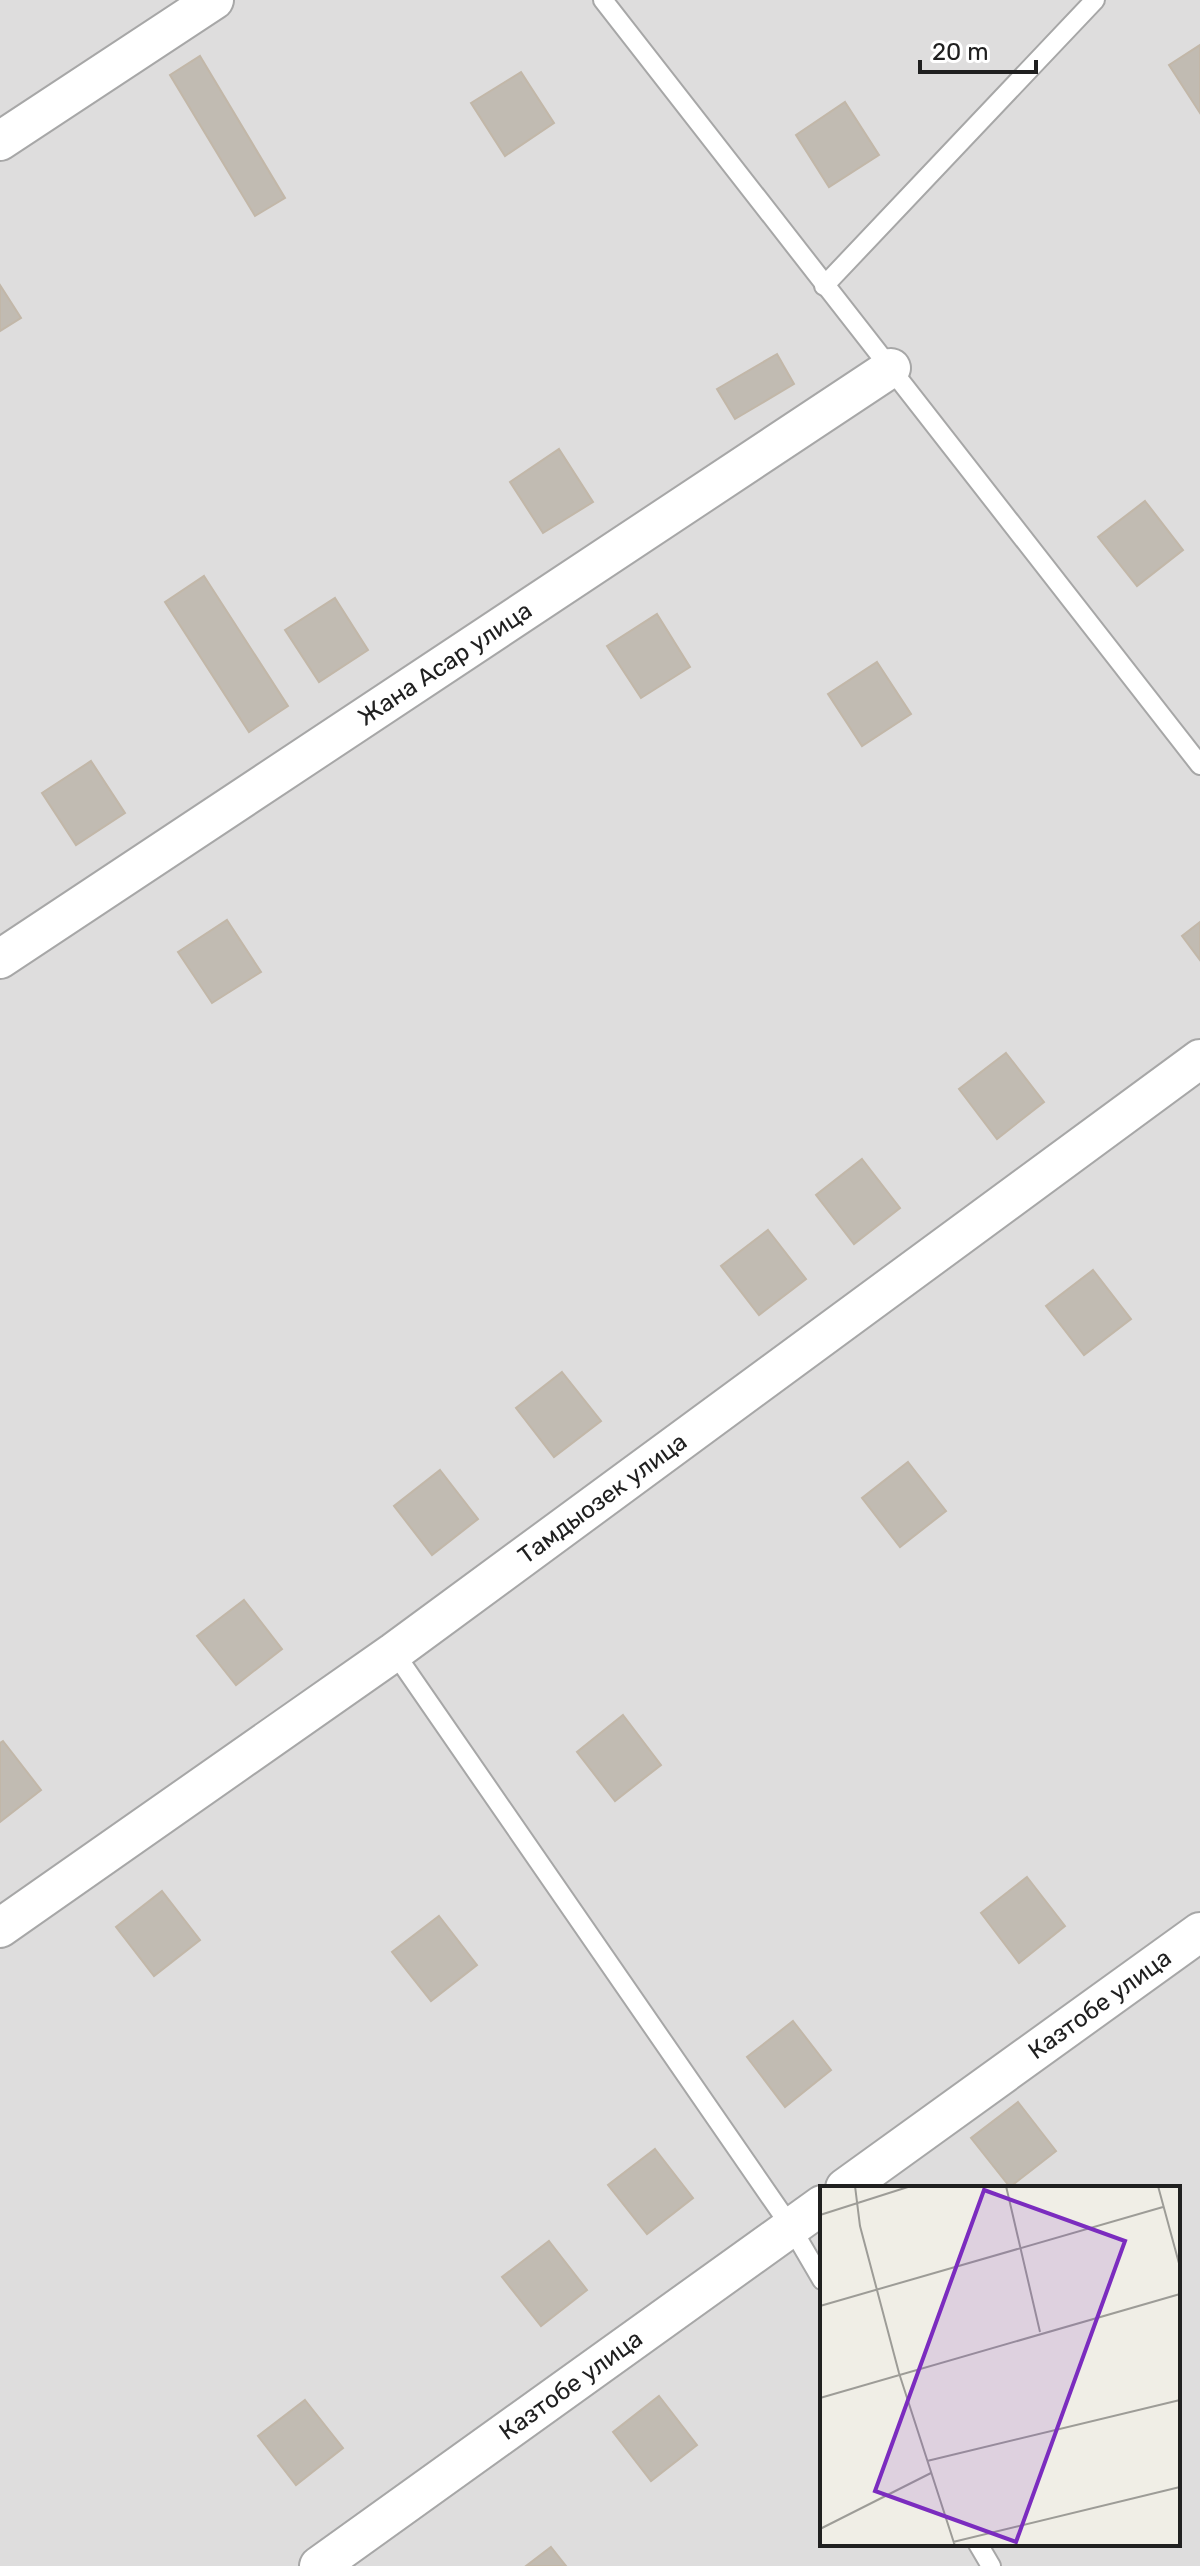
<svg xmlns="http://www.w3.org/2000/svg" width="1200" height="2566" viewBox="0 0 1200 2566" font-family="Rubik,sans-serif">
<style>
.residential{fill:#dedddd;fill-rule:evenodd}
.building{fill:#c1bbb2;stroke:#c2b7a8;stroke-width:2}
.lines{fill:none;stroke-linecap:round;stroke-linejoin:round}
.lane-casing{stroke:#a7a7a7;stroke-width:22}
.street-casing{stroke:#a7a7a7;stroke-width:42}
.lane{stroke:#fff;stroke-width:18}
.street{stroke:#fff;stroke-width:38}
.labels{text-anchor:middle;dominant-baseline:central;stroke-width:8;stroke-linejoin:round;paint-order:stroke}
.street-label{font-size:24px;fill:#202020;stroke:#fff}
.inset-road{fill:none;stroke:#9d9c97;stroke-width:2}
.view{fill:#7b2cbf;fill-opacity:0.15;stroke:#7b2cbf;stroke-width:4}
.inset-edge{fill:none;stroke:#202020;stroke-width:4}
</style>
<rect width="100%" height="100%" fill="#f0eee6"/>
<path class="residential" d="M0,0H1200V2566H0ZM822,2188H1178V2544H822Z"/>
<g class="building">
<path d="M1200,45V113L1169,65Z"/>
<path d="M200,56L285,198L255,216L170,75Z"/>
<path d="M521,72L554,123L505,156L471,103Z"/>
<path d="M845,102L879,155L829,187L796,135Z"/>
<path d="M0,285L21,318L0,331Z"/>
<path d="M777,354L794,384L735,419L717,389Z"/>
<path d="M559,449L593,502L543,533L510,482Z"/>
<path d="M1145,501L1183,550L1137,586L1098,537Z"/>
<path d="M204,576L288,706L249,732L165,602Z"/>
<path d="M335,598L368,650L319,682L285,630Z"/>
<path d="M657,614L690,667L641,698L607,646Z"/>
<path d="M877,662L911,714L862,746L828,694Z"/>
<path d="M91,761L125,813L76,845L42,793Z"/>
<path d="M227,920L261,972L212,1003L178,952Z"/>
<path d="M1200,922V960L1182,936Z"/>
<path d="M1006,1053L1044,1102L997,1139L959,1089Z"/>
<path d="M862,1159L900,1208L854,1244L816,1195Z"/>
<path d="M768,1230L806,1279L759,1315L721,1266Z"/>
<path d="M1093,1270L1131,1319L1084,1355L1046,1306Z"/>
<path d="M562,1372L601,1421L554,1457L516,1408Z"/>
<path d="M908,1462L946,1511L900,1547L862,1498Z"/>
<path d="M440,1470L478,1519L432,1555L394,1506Z"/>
<path d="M244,1600L282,1649L236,1685L197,1636Z"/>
<path d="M623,1715L661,1765L615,1801L577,1752Z"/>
<path d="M3,1741L41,1790L0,1822V1743Z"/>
<path d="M1027,1877L1065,1926L1019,1963L981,1913Z"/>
<path d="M162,1891L200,1940L154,1976L116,1927Z"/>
<path d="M439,1916L477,1965L431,2001L392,1952Z"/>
<path d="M793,2021L831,2070L785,2107L747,2057Z"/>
<path d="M1018,2102L1056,2151L1010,2187L971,2138Z"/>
<path d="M655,2149L693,2198L647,2234L608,2185Z"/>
<path d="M549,2241L587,2290L541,2326L502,2277Z"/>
<path d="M659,2396L697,2445L651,2481L613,2432Z"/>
<path d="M305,2400L343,2448L296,2485L258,2436Z"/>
<path d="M551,2547L566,2566H526Z"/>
</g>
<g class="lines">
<g class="lane-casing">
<g id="lane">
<path d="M603,0L1200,765"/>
<path d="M824,286L1095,0"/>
<path d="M394,1652L791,2227L822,2280"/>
<path d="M978,2544L991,2566"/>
</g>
</g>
<g class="street-casing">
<g id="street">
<path d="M0,141L214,0"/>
<path id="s1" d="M0,959L891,368"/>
<path id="s2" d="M0,1928L394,1652L1200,1059"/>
<path id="s3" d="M845,2188L1200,1932"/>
<path id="s4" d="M319,2566L822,2205"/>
</g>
</g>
<use href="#lane" class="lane"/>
<use href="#street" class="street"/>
</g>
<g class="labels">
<g class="street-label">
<text stroke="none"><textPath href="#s1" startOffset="534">Жана Асар улица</textPath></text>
<text stroke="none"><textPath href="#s2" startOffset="740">Тамдыозек улица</textPath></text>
<text stroke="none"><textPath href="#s3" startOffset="314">Казтобе улица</textPath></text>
<text stroke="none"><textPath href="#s4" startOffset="310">Казтобе улица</textPath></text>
</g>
</g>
<g transform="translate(820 2186)">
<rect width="360" height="360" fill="#f0eee6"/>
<path class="inset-road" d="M35,0L40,40L79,187L135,360M186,0L220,146M338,0L360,81M0,29L91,0M0,120L343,21M0,212L360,108M107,275L360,214M0,343L111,287M133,356L360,301"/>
<path class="view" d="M164,4L305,55L196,356L55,305Z"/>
<rect width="360" height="360" class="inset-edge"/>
</g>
<path d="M920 60v12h116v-12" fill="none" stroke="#202020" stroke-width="4"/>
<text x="932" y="60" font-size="24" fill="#202020" stroke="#ffffff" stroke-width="6" paint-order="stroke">20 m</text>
</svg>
